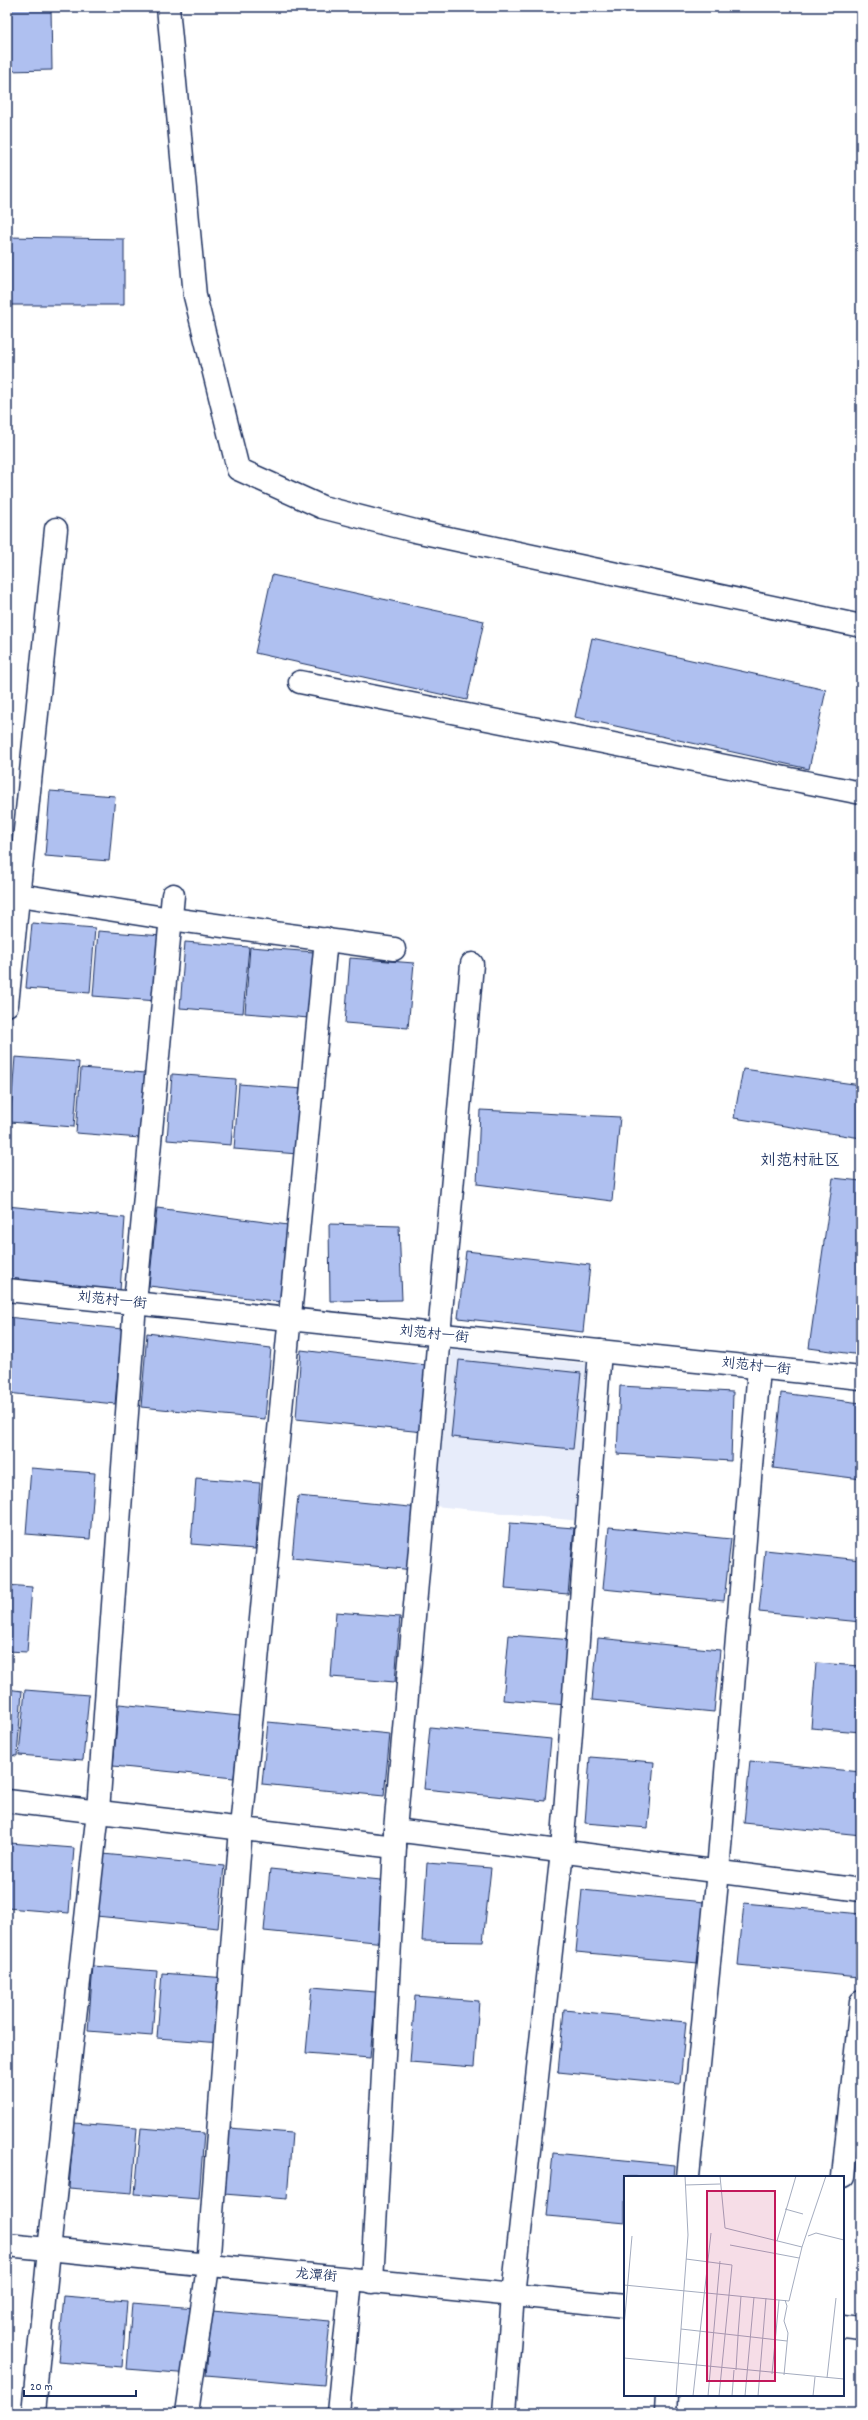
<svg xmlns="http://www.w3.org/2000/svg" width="868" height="2420" viewBox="0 0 868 2420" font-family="Dekko,'LXGW WenKai TC',sans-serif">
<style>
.built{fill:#e7ecfa}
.building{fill:#afc0f0;stroke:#1b2f5e}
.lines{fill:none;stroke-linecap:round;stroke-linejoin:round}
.minor-casing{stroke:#1b2f5e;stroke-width:25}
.minor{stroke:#fff;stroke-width:22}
.labels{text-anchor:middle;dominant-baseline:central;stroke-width:4;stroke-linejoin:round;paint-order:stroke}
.street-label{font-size:14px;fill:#1b2f5e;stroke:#fff}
.quarter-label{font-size:16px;fill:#1b2f5e;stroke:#fff}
.inset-road{fill:none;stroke:#a4acbf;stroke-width:1}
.view{fill:#c2185b;fill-opacity:0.15;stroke:#c2185b;stroke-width:2}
.inset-edge{fill:none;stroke:#1b2f5e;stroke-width:2}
</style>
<rect width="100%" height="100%" fill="#fff"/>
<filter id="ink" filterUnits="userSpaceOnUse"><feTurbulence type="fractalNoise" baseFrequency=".025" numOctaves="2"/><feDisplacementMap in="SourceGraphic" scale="8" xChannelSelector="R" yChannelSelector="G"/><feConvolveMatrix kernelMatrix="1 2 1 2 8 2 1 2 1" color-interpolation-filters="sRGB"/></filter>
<g filter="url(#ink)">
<path class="built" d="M452,1348L589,1364L580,1521L435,1506Z"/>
<g class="building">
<path d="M7,7H51L52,70L7,71Z"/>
<path d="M7,237L124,239V305H7Z"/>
<path d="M272,575L484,621L467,700L255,653Z"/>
<path d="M592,638L826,690L809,769L575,717Z"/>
<path d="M50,791L115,796L109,861L45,856Z"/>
<path d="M7,808H9L7,832Z"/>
<path d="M32,923L95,928L90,993L26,988Z"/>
<path d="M98,931L162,936L157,1001L93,996Z"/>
<path d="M185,942L249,947L243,1013L180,1008Z"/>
<path d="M250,947L314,952L309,1018L245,1013Z"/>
<path d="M350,958L414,963L408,1028L345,1023Z"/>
<path d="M15,1057L79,1062L74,1127L10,1122Z"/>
<path d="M81,1068L145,1073L140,1138L76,1133Z"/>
<path d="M743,1069L861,1085V1138L734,1118Z"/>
<path d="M172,1074L236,1079L231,1145L167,1140Z"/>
<path d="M239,1084L303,1089L298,1154L234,1149Z"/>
<path d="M480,1110L620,1117L612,1201L477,1184Z"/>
<path d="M833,1178L861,1181V1355L809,1348Z"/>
<path d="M7,1206L125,1218L120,1291L7,1278Z"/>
<path d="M157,1208L288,1225L282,1302L149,1286Z"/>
<path d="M329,1224L399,1226L402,1300L330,1301Z"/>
<path d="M466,1251L590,1265L583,1332L458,1318Z"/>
<path d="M7,1317L122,1329L115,1404L7,1393Z"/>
<path d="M147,1333L271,1348L265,1419L141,1407Z"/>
<path d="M301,1350L426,1365L423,1432L296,1419Z"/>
<path d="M459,1360L581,1373L573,1449L451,1437Z"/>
<path d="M620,1386L733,1392L731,1461L617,1454Z"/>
<path d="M781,1393L861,1403V1479L773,1468Z"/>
<path d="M31,1468L95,1473L90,1539L26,1534Z"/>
<path d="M196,1478L260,1483L255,1549L191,1544Z"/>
<path d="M298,1496L420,1508L414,1570L292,1558Z"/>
<path d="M510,1523L574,1528L568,1594L505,1589Z"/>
<path d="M609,1527L731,1539L724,1601L603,1589Z"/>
<path d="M765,1550L861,1560V1622L759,1612Z"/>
<path d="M7,1585L32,1587L27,1652L7,1651Z"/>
<path d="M336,1612L400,1617L395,1682L331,1677Z"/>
<path d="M509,1635L573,1640L567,1705L503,1700Z"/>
<path d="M598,1638L720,1650L714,1712L592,1700Z"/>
<path d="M816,1663L861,1666V1732L811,1728Z"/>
<path d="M7,1689L22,1691L17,1756L7,1755Z"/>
<path d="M25,1690L89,1695L83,1760L19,1755Z"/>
<path d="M119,1704L240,1716L234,1778L113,1766Z"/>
<path d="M268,1722L390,1734L384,1796L262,1784Z"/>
<path d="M430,1727L551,1739L545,1801L424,1789Z"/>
<path d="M590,1757L654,1762L648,1828L585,1823Z"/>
<path d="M750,1761L861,1772V1835L744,1823Z"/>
<path d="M10,1843L74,1848L69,1913L7,1908Z"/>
<path d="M103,1854L224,1866L218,1928L96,1916Z"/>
<path d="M427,1863L491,1868L483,1942L422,1941Z"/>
<path d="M270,1869L391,1881L385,1943L264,1931Z"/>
<path d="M582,1890L704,1902L698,1963L576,1952Z"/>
<path d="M744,1903L861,1914L859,1977L738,1965Z"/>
<path d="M93,1966L157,1971L152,2036L88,2031Z"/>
<path d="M162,1973L226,1978L221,2043L157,2038Z"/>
<path d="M312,1987L376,1992L370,2058L306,2053Z"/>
<path d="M415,1996L479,2001L474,2067L410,2062Z"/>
<path d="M564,2010L686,2022L680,2084L558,2072Z"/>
<path d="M74,2123L137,2128L132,2193L69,2188Z"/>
<path d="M141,2128L204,2133L199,2199L135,2194Z"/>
<path d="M229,2128L292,2133L287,2199L224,2194Z"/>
<path d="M553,2153L675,2165L674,2177H625V2223L547,2216Z"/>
<path d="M7,2288H9L7,2316Z"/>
<path d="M64,2296L127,2301L122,2367L58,2362Z"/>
<path d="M132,2303L196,2308L191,2374L127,2369Z"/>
<path d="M212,2311L330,2321L324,2385L206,2375Z"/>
</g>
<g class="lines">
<g class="minor-casing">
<g id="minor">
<path d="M168,7L195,296L238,469L322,507L415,531L861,626"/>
<path d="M300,682L861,793"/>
<path d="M7,893L171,919L394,949"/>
<path d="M7,1005L56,529"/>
<path d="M7,1290L861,1378"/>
<path d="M7,1801L395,1847V1830L861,1890"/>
<path d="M395,1830L472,964"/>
<path d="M688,2177L718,1871L759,1368"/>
<path d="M843,2177L861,2002"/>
<path d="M7,2245L625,2306"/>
<path d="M372,2282L395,1847"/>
<path d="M843,2327L861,2329"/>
<path d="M33,2413L49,2250L98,1811L135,1303L173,895"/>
<path d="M187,2413L208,2267L241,1828L326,939"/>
<path d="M338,2413L351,2280"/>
<path d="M504,2413L513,2295L562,1851L600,1351"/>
<path d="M666,2413L667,2395"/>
</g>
</g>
<use href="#minor" class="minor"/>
</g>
</g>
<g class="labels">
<g class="street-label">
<text transform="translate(112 1301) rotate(6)">刘范村一街</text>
<text transform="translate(434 1335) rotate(6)">刘范村一街</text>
<text transform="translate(756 1367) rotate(6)">刘范村一街</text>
<text transform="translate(316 2276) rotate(5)">龙潭街</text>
</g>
<g class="quarter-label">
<text x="800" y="1161">刘范村社区</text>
</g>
</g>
<g transform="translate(624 2176)">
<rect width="220" height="220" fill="#fff"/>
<path class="inset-road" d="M96,0L101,52L178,71M61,9L96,8M161,33L179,38M184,60L192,57L220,64M153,65L172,0M106,69L175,82M62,83L108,89L95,220M0,109L165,125L178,71L202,0M0,151L8,60M57,153L163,165M114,159L117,120M0,182L220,203M112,194L114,160M148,198L155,124M160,199L164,157L160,145L163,130L161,124M203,202L212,122M52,220L64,59L61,0M69,220L87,57M84,220L96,85M108,220L110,194M121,220L130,121M134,220L142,122M189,220L191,201"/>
<path class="view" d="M83,15H151V205H83Z"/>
<rect width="220" height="220" class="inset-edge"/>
</g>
<rect width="868" height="2420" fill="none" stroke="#fff" stroke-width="24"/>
<rect x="12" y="12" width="844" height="2396" fill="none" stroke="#1b2f5e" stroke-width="1.5" filter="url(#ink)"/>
<path d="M24 2390v6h112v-6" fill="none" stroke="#1b2f5e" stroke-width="2"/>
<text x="30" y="2390" font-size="12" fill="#1b2f5e" stroke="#ffffff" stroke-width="3" paint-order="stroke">20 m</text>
</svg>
